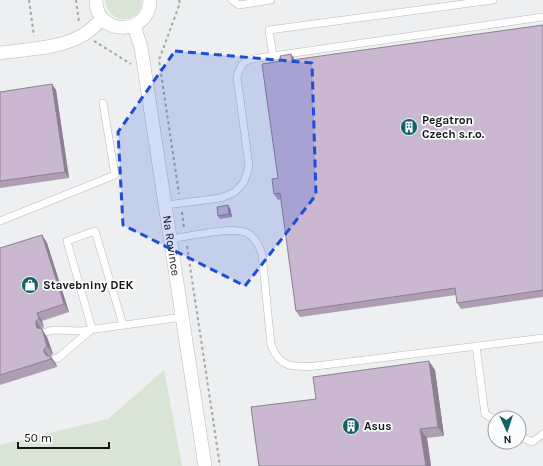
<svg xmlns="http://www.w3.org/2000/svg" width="543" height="466" viewBox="0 0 543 466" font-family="Karla,sans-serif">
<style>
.green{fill:#d9e5d4}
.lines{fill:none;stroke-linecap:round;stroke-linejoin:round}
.service-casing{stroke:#b9babc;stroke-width:8}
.minor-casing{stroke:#b9babc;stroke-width:14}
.path{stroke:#a5a6a7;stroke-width:2;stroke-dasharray:3 3;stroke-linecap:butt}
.service{stroke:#fff;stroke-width:7}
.minor{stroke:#fff;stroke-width:13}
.wall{fill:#ae9db3}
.shaded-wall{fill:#8d8092}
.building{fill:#cab7d0;stroke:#8d8092}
.marked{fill:#1d4ed8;fill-opacity:0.2;stroke:#1d4ed8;stroke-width:3;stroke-dasharray:8 5;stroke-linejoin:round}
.labels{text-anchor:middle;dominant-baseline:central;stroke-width:3.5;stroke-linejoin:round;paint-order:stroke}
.poi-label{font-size:12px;font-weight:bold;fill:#141415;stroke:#fafcfe;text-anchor:start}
.street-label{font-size:12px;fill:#141415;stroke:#fafcfe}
</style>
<rect width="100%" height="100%" fill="#edeff0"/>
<g class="green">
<path d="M105,0H142C141,25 109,26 105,0Z"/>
<path d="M164,370L182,466H0V445L108,419Z"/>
</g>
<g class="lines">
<g class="service-casing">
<g id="service">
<path d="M232,0L239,5L271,0"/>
<path d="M273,56L269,30L493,0"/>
<path d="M166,205L221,198L235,192L244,182L249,166L237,77C242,58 248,60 266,57L543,17"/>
<path d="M0,221L115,175L103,103"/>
<path d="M171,239C190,236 228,227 245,232C254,236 259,245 262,254L271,345C280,369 294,367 316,366L543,338"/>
<path d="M46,332L52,330L81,331L183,317"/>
<path d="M476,346L485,414L495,420"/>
<path d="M54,359L58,358L92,329L67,241L95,231L123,325"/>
<path d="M519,436L532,442L543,434"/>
</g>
</g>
<g class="minor-casing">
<g id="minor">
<path d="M96,0C95,36 149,37 150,0"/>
<path id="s1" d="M134,26L141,47L205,466"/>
<path d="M0,53C27,49 59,49 83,35C90,31 96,25 102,19"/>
</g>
</g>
<g class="path">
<path d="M29,0L34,36"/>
<path d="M76,0L79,22"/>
<path d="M179,0L180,3L159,60L179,194"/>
<path d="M94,41L131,64"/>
<path d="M182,212L184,228"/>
<path d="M187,246L220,466"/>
</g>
<use href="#service" class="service"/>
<use href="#minor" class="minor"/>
</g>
<g class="wall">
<path d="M543,25V297L461,309L457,303L456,295L300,317L296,311L281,199L278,200L274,194L278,178L281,61L291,54L295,60Z"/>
<path d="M56,90L69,178L0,188V92Z"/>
<path d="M230,208L232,217L220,219L218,216Z"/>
<path d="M42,235L47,243L69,312L42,321L44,327L42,329L47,337L53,354L51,356L56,364L57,367L0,385V248Z"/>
<path d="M435,370L444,436L427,438L431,466H259L316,399Z"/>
</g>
<g class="shaded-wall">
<path d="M291,54L295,60H292Z"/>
<path d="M52,84L56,90L69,178L65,172Z"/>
<path d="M228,205L230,208L232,217L229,214Z"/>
<path d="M42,235L47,243L69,312L64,304Z"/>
<path d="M37,313L42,321L44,327L39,319Z"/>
<path d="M36,321L47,337L53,354L47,346L41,333L36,325Z"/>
<path d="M44,349L49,357V361L44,352Z"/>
<path d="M50,356L56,364L57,367L51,359Z"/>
<path d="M429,361L435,370L444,436L438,427Z"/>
<path d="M420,429L427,438L431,466H426Z"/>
</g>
<g class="building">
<path d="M543,25V290L457,303L455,288L296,311L280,193L274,194L272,179L278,178L262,64L281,61L280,56L291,54L292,60Z"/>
<path d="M52,84L65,172L0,181V92Z"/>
<path d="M228,205L229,214L218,216L217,207Z"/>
<path d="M42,235L64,304L37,313L39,319L36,321V325L37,328L42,329L47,346L44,349V352L47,356H50L51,359L0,375V248Z"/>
<path d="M429,361L438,427L420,429L426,466H259L251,407L316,399L313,377Z"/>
</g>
<path class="marked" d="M175,51L312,63L316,195L245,286L123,225L118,132Z"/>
<defs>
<g id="building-disc" transform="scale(0.9)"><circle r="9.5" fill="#116266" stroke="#fafcfe"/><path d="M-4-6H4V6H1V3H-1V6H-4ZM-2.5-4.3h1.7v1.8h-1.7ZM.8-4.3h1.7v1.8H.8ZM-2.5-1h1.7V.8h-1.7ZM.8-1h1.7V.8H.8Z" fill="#fff"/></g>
<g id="shop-disc" transform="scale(0.9)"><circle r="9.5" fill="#116266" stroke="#fafcfe"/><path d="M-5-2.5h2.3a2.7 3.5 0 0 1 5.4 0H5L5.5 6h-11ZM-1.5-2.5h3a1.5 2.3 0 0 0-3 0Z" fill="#fff"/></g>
</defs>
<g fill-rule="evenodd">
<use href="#building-disc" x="409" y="127"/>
<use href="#shop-disc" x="30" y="285"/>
<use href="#building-disc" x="351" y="426"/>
</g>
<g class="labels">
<g class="poi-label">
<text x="422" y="120">Pegatron<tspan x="422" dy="14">Czech s.r.o.</tspan></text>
<text x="43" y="285">Stavebniny DEK</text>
<text x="364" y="426">Asus</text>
</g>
<g class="street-label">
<text stroke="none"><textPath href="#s1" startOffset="223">Na Rovince</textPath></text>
</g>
</g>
<g transform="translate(507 430) rotate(177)"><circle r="19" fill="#fafcfe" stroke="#9e9fa1"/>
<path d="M0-3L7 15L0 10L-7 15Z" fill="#116266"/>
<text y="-6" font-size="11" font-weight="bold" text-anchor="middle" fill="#141415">N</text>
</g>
<path d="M18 442v6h91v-6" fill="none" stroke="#141415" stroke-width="2"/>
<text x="24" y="442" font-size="12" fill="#141415" stroke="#fafcfe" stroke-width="3" paint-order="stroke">50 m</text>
</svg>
